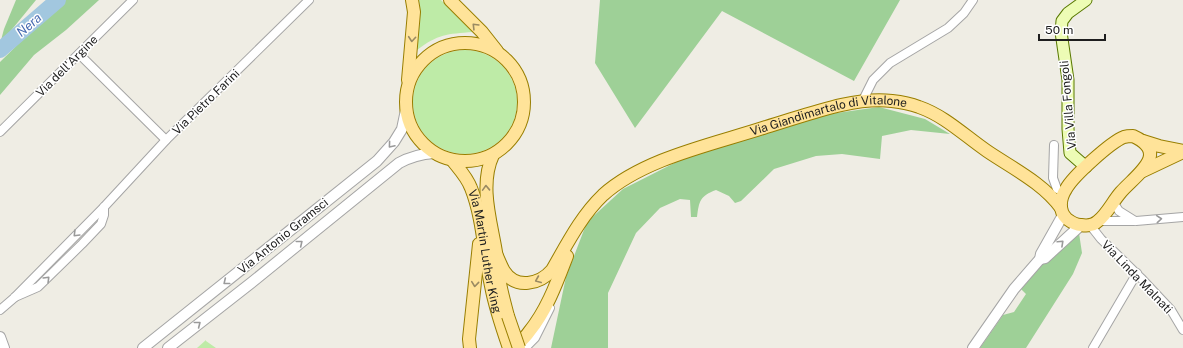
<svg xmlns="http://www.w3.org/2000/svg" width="1183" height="348" viewBox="0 0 1183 348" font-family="'Public Sans',sans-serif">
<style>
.grass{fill:#beeba7}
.forest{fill:#9ed097}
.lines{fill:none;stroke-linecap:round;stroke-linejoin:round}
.river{stroke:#a2c7df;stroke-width:16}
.minor-casing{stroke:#a5a5a5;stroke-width:10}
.tertiary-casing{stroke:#a5a5a5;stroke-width:12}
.secondary-casing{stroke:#597901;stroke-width:13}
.primary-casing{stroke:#987e00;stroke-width:14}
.minor{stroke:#fff;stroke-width:8}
.tertiary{stroke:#fff;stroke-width:10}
.secondary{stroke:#edfcb5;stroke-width:11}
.primary{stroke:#ffe399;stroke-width:12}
.primary-bridge-casing{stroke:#987e00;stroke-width:14;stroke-linecap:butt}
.primary-bridge{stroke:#ffe399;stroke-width:12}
.oneway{stroke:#9a8a62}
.oneway2{stroke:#9a9a9a}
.labels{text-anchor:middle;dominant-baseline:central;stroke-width:3;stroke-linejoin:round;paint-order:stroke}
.street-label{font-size:12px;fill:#1e1e1e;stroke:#fff}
.water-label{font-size:13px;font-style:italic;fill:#476bb1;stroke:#fff}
</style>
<rect width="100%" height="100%" fill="#efede4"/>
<g class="grass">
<path d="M419,0H441L473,32C447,34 438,34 417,50L420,13Z"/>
<circle cx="465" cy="102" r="52"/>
<path d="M206,340V341L216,348H197Z"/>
</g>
<g class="forest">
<path d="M16,0H36L0,44L4,29Z"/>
<path d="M63,0H99L66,30L34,55L0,95V62Z"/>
<path d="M600,0H900L854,81L722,11L635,128L595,63Z"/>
<path d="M879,107L925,119L950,134L911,130L882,136L880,159L842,154L816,156L774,169L741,201L735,203L729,196L716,190C700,196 699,201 697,217H691L690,200L680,199L660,208L636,233L608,293V348H551L566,277L587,222L623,189L712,144L794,119Z"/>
<path d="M1079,233L1082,253L1073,274L1026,348H980L1003,315L1014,312L1026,294L1021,289C1035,267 1059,250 1079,233Z"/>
</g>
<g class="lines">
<path class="river" d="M0,50L58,0"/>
<g class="minor-casing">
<g id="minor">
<path d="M79,54L166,140"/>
<path d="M863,100L873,80L890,63L948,28L964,13L973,0"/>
<path d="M0,132L133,0"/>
<path d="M1054,145L1053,178L1057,189"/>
<path d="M1113,202L1119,211L1135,221"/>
<path d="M1098,221H1136L1183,217"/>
<path d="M1090,225L1101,239L1141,278L1171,310L1183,330"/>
<path d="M15,297L38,287L82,244L101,224L104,215V207"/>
<path d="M0,310L14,298L104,207L166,140L309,0"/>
<path d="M525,348L535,338L550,308"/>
<path d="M1093,348L1137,273"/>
</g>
</g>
<g class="tertiary-casing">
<g id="tertiary">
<path d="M1040,259L1045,258L1081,225"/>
<path d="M0,337L4,348"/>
<path d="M143,348L377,161L394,142L402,129L406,110"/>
<path d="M168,348L251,283L399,163C410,157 421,154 434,153"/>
<path d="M973,348L1014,289L1040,259L1041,254L1063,215"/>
</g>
</g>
<g class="secondary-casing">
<path id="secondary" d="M1086,167L1070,153L1068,129V80L1061,32L1062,21L1068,13L1086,0"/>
</g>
<g class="primary-casing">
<g id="primary">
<path d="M450,0L482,32L497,51"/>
<circle cx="465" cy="102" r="59"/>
<path d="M408,80L414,12L412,0"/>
<path d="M1133,136C1171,153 1136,175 1121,192C1113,201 1107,214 1098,221C1094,225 1087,226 1081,225C1076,225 1071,222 1067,219C1058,211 1060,198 1066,189C1073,176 1111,142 1124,137C1127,136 1131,136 1133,136Z"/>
<path d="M1143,141L1159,146L1183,151"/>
<path d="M493,155C479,185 491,221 496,252C498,263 498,273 500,283C502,294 505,305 508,316"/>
<path id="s1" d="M452,160C459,169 467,177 471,188C483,218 484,254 491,286C495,307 502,328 509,348"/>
<path d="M1143,171L1183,152"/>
<path id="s2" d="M496,254C499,260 501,266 504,271C516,290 540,284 552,270C567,244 581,216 603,195C644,158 715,144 766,127C804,116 853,96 892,101C901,102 911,104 919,107C945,116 965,136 987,151C1012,168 1043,183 1061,208"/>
<path d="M470,348L469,339L479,244"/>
<path d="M514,348C519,343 525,338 529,332C547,310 557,282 567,256"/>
</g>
</g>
<use href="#minor" class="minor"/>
<use href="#tertiary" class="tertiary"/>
<use href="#secondary" class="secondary"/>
<use href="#primary" class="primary"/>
<g class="primary-bridge-casing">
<path id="primary-bridge" d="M508,316L519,348"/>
</g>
<use href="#primary-bridge" class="primary-bridge"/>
</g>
<defs><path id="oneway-chevron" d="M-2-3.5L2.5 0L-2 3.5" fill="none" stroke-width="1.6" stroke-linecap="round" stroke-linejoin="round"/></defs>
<g class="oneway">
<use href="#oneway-chevron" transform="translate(475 26) rotate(-135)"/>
<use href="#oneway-chevron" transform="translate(412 39) rotate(95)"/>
<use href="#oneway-chevron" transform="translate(486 188) rotate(-92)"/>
<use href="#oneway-chevron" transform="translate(538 280) rotate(157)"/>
<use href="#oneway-chevron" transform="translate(475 284) rotate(96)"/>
</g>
<g class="oneway2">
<use href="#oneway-chevron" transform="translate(391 145) rotate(130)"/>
<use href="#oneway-chevron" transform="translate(1159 219) rotate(-5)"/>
<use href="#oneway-chevron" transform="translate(76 234) rotate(135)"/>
<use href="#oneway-chevron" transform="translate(300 243) rotate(-39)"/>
<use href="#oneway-chevron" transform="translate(1061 243) rotate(-43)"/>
<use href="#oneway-chevron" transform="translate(47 279) rotate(-45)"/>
<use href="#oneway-chevron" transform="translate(226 282) rotate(141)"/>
<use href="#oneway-chevron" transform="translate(198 324) rotate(-38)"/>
</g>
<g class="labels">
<g class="street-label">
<text transform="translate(67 66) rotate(-45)">Via dell'Argine</text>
<text transform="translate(206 102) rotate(-44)">Via Pietro Farini</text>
<text transform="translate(1068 105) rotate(-95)">Via Villa Fongoli</text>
<text stroke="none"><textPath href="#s2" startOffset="408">Via Giandimartalo di Vitalone</textPath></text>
<text transform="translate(283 236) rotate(-39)">Via Antonio Gramsci</text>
<text stroke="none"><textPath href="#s1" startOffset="99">Via Martin Luther King</textPath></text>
<text transform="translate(1137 277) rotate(46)">Via Linda Malnati</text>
</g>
<g class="water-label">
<text transform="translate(29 25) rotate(-41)">Nera</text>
</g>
</g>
<path d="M1039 34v6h66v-6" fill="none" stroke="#1e1e1e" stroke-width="2"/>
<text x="1045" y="34" font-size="12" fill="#1e1e1e" stroke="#ffffff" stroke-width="3" paint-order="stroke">50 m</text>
</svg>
